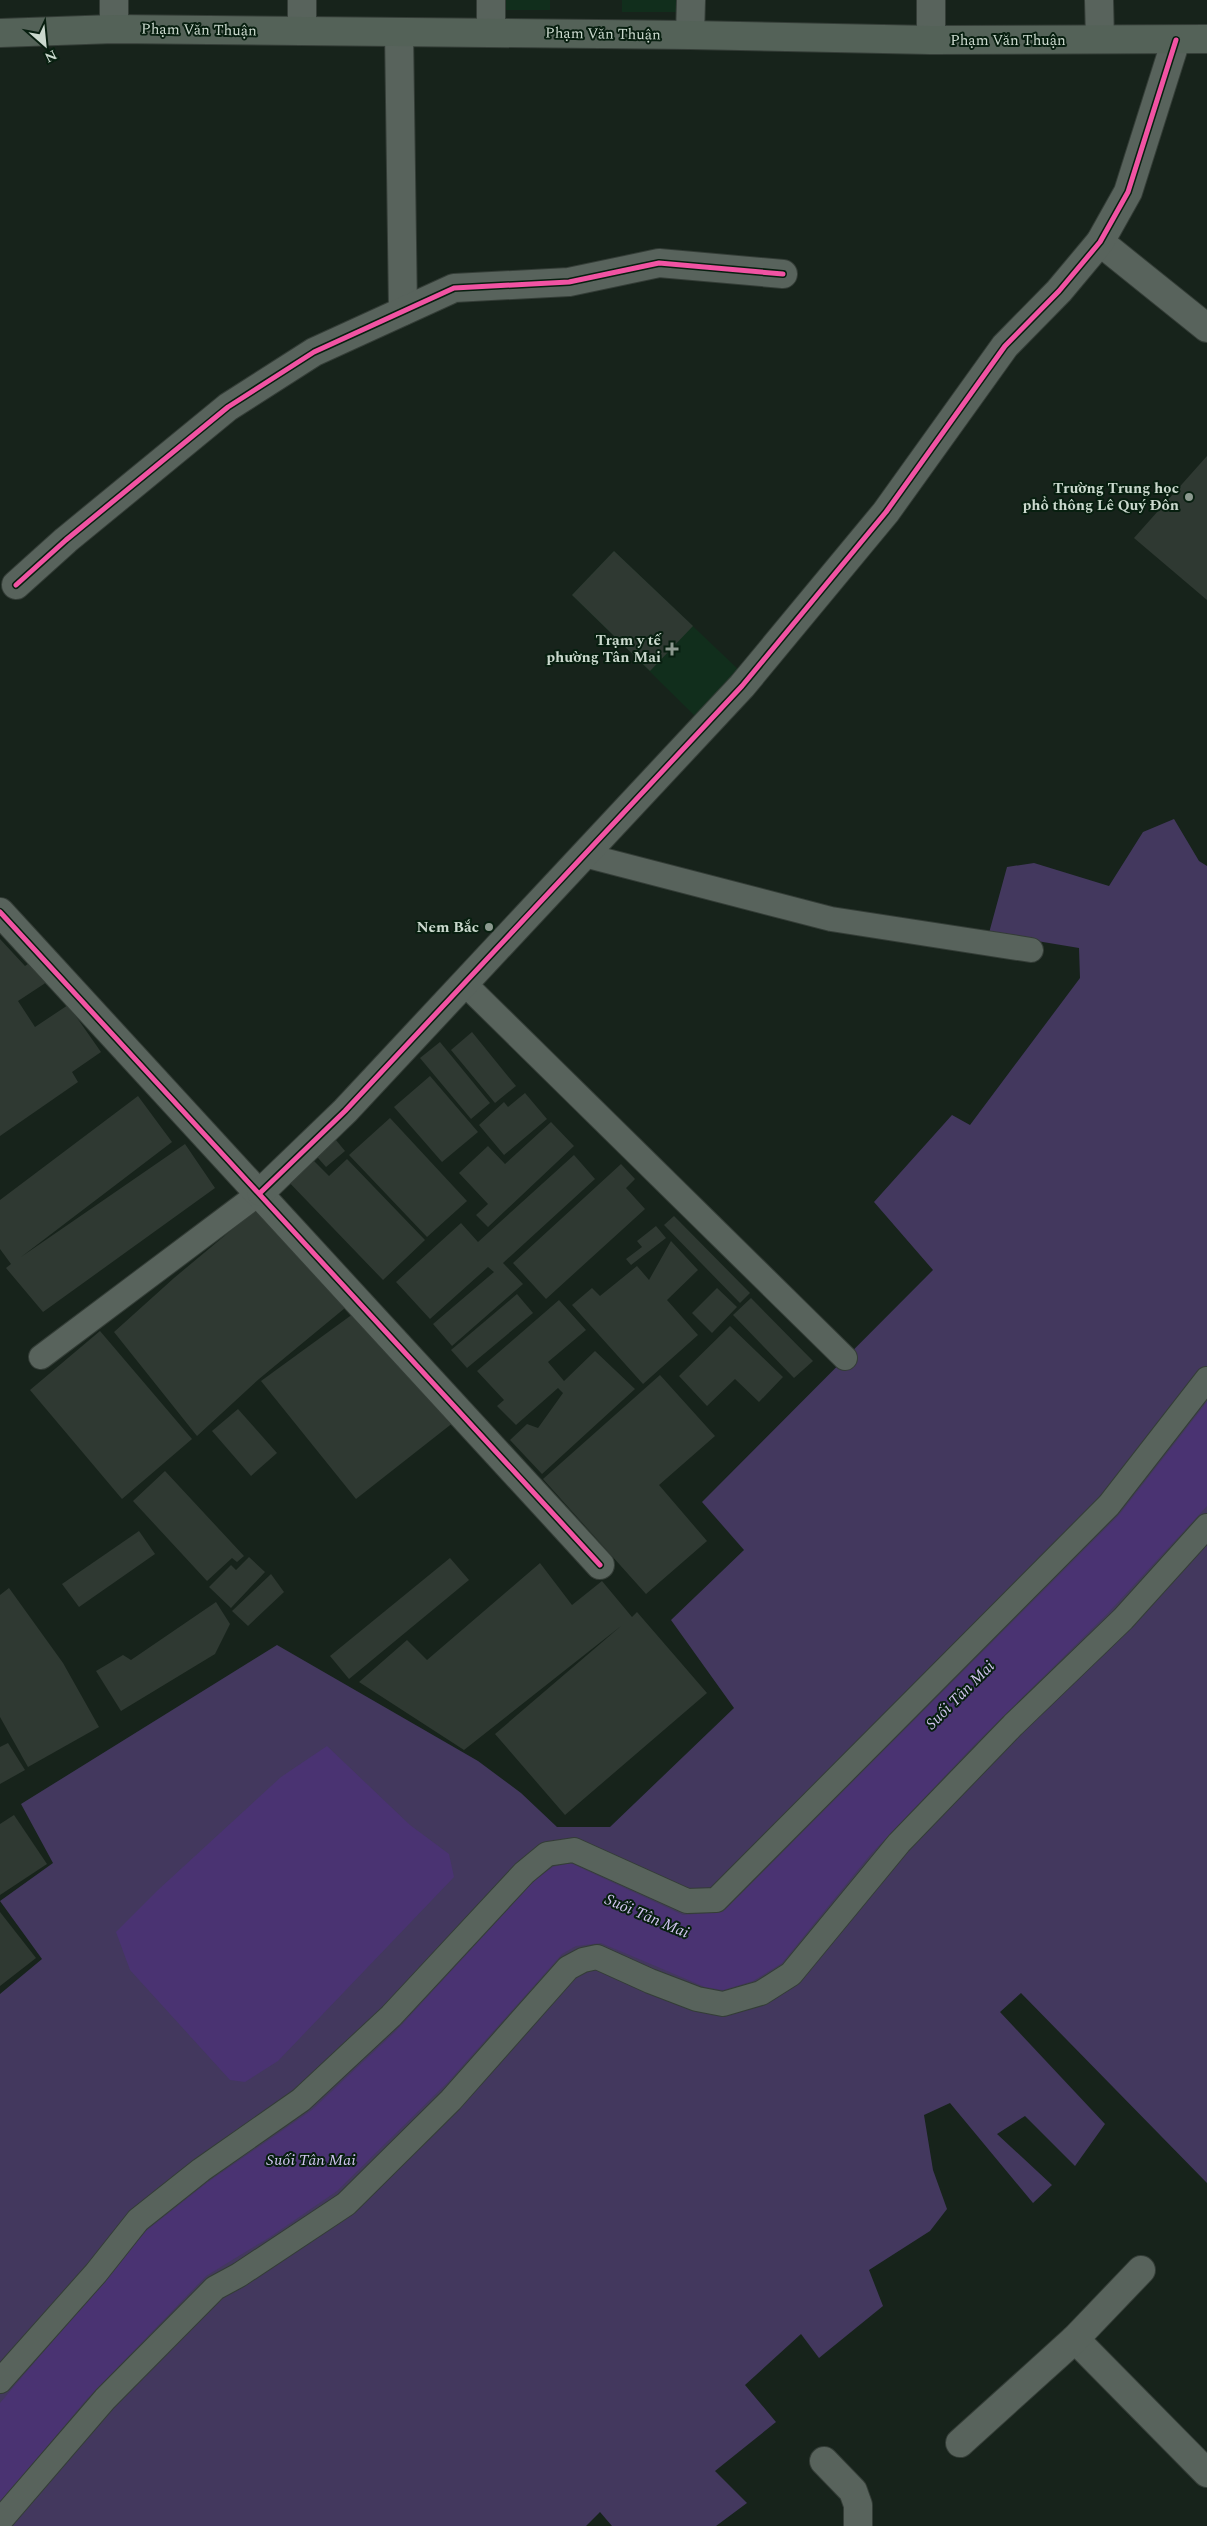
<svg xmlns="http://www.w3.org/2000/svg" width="1207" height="2526" viewBox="0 0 1207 2526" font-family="Spectral,serif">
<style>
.built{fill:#112e1c}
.green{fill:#43385e}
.water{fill:#4a3372}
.building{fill:#2f3932}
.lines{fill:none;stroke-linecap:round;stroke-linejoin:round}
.lane-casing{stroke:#343d37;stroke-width:26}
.street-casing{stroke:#343d37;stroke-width:30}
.primary-casing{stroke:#343d37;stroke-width:30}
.lane{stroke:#58635c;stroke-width:24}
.street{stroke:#58635c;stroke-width:28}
.primary{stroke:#546258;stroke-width:28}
.cycleway-casing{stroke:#081f10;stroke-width:8}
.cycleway{stroke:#f153a3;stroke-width:5}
.poi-dot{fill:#8c998f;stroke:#081f10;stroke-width:2}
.labels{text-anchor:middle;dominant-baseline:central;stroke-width:4;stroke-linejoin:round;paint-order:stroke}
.street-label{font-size:15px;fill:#cbd9ce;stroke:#081f10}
.poi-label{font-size:15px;font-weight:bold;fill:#cbd9ce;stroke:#081f10;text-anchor:end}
.water-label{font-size:16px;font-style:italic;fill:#d1c5ef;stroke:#081f10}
</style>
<rect width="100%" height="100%" fill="#17231b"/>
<g class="built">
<rect x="505" y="0" width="45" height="10"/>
<rect x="622" y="0" width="55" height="12"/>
<path d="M614,551L741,672L698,719L572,595Z"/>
</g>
<path class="green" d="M1174,819L1199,861L1207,866V2183L1021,1993L1000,2012L1105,2124L1075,2166L1025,2116L997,2134L1052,2185L1033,2203L950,2103L924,2115L933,2170L947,2209L930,2231L869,2270L883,2306L819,2358L801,2334L745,2385L776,2422L715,2471L747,2503L716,2526H612L600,2512L586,2526H0V1994L42,1959L0,1901L53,1863L21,1804L277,1645L478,1761L521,1793L557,1827H610L734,1708L671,1620L744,1550L702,1502L933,1270L874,1202L952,1115L970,1125L1080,978L1079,948L989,933L1007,867L1034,863L1109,886L1143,832Z"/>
<g class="water">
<path d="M1207,1402V1506L1107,1614L976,1743L870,1855L782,1963L753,1981L723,1990L705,1987L601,1943L576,1946L562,1954L448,2082L337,2191L270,2237L206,2276L85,2401L0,2503V2403L146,2231L208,2182L312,2110L397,2030L535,1880L553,1867L570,1863L683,1915L723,1912L1119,1515Z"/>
<path d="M327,1746L410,1825L449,1854L454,1877L278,2061L245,2082L230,2080L130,1970L116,1932L158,1890L281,1777Z"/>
</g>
<g class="building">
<path d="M1207,456V600L1134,538Z"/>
<path d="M614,551L693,626L650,671L572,595Z"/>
<path d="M0,939L25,966L35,959L50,980L18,1001L35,1027L68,1005L101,1052L72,1072L78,1082L0,1136Z"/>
<path d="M472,1032L516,1086L495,1103L451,1050Z"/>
<path d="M440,1042L490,1103L471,1119L420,1058Z"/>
<path d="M430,1076L478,1132L442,1162L394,1107Z"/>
<path d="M525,1093L547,1119L504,1155L479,1125L504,1102L508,1107Z"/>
<path d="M138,1096L172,1142L21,1257L185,1144L215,1188L43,1312L6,1268L11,1264L0,1249V1200Z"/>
<path d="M390,1118L467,1201L427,1237L349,1155Z"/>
<path d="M551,1122L574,1146L488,1227L476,1215L488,1204L459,1173L488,1146L505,1164Z"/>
<path d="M331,1134L345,1151L326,1167L311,1150Z"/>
<path d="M308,1155L329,1176L347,1159L425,1240L383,1280L284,1177Z"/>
<path d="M574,1155L595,1179L503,1263L523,1284L452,1346L433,1324L494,1272L488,1267L430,1319L396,1282L461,1223L478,1242Z"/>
<path d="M621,1164L635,1179L626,1188L645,1209L546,1299L513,1263Z"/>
<path d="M259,1207L345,1308L259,1379L197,1436L114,1332L174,1278Z"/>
<path d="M674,1216L750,1293L740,1303L664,1225Z"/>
<path d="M656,1226L666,1238L631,1265L626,1259L642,1247L637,1241Z"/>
<path d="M671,1241L698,1270L667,1300L698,1335L643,1384L572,1305L592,1288L600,1296L637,1266L649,1280Z"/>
<path d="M717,1288L737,1307L712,1333L692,1313Z"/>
<path d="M517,1294L533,1313L467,1368L451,1350Z"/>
<path d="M751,1298L813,1361L794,1378L733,1315Z"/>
<path d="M559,1300L586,1330L548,1362L564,1381L595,1351L635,1389L542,1474L510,1440L527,1424L538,1428L563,1393L558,1388L516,1425L497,1406L504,1400L477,1371Z"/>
<path d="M357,1311L454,1422L356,1499L261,1381Z"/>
<path d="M730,1326L783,1377L759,1402L735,1379L707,1406L679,1376Z"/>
<path d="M100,1331L192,1439L122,1499L30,1390Z"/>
<path d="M660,1375L715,1436L659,1485L707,1541L646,1594L543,1479Z"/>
<path d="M238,1409L277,1453L251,1476L212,1431Z"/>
<path d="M165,1471L244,1556L237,1562L232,1558L207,1581L133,1501Z"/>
<path d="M139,1531L155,1554L79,1607L62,1584Z"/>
<path d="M249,1557L265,1572L231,1608L209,1587L231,1565L236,1570Z"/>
<path d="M450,1558L469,1580L349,1679L330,1656Z"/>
<path d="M540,1563L572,1605L602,1581L632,1617L637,1612L707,1693L565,1815L495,1734L621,1626L464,1750L359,1682L407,1640L427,1660Z"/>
<path d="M271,1574L284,1592L248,1626L232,1611Z"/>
<path d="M9,1588L63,1663L99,1727L28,1767L0,1717V1595Z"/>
<path d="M216,1602L230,1624L215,1654L121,1711L96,1671L123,1655L131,1660Z"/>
<path d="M8,1743L25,1770L0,1784V1747Z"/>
<path d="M14,1815L47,1864L0,1895V1824Z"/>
<path d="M0,1912L36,1958L0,1986Z"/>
</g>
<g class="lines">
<g class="lane-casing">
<g id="lane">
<path d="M584,855L831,919L1031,950"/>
<path d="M464,983L845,1358"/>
<path d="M41,1357L261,1192"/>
<path d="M0,2381L96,2273L138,2220L201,2170L301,2100L391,2016L524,1873L547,1854L574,1850L687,1901L716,1900L1109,1505L1207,1379"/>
<path d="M0,2521L105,2399L215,2288L239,2275L346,2204L451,2100L568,1968L583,1960L597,1957L650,1981L697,1999L723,2004L761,1993L791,1974L899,1843L1013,1725L1123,1619L1207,1526"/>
</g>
</g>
<g class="street-casing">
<g id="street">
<path d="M1099,0L1100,39"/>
<path d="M114,29V0"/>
<path d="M302,31V0"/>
<path d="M399,32L403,311"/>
<path d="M491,33V0"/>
<path d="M690,35L691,0"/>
<path d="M931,40V0"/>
<path d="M1100,242L1207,328"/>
<path d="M16,585L66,540L228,407L314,352L454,288L569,282L659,263L783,274"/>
<path d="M0,912C201,1128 400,1347 600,1565"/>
<path d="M261,1192L345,1111L742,686L886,512L1005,346L1059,291L1100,242L1128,192L1176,40"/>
<path d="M1075,2339L1207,2473"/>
<path d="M960,2443L1075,2339L1141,2270"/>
<path d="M824,2461L853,2491L858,2505V2526"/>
</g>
</g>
<g class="primary-casing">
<path id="primary" d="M0,33L114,29L690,35L931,40L1207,39"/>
</g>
<use href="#lane" class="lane"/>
<use href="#street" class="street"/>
<use href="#primary" class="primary"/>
<g class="cycleway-casing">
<g id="cycleway">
<path d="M16,585L66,540L228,407L314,352L454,288L569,282L659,263L783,274"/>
<path d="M0,912C201,1128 400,1347 600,1565"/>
<path d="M261,1192L345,1111L742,686L886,512L1005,346L1059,291L1100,242L1128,192L1176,40"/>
</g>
</g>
<use href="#cycleway" class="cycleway"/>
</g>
<g class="poi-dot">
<circle cx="1189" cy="497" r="5"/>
<path d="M669.5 641.5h5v5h5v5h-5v5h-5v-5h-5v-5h5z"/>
<circle cx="489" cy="927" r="5"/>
</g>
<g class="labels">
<g class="street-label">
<text transform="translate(199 30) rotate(1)">Phạm Văn Thuận</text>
<text transform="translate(603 34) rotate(1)">Phạm Văn Thuận</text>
<text x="1008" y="40">Phạm Văn Thuận</text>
</g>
<g class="poi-label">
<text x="1179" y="488">Trường Trung học<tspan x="1179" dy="17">phổ thông Lê Quý Đôn</tspan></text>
<text x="661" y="640">Trạm y tế<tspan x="661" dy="17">phường Tân Mai</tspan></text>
<text x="479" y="927">Nem Bắc</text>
</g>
<g class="water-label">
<text transform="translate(960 1695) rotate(-45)">Suối Tân Mai</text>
<text transform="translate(647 1916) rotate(23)">Suối Tân Mai</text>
<text x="311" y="2160">Suối Tân Mai</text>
</g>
</g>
<g transform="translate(45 45) rotate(153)" stroke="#081f10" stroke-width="4" paint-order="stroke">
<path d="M0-4L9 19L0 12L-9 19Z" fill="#cbd9ce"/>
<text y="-8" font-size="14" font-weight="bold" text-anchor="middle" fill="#cbd9ce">N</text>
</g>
</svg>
